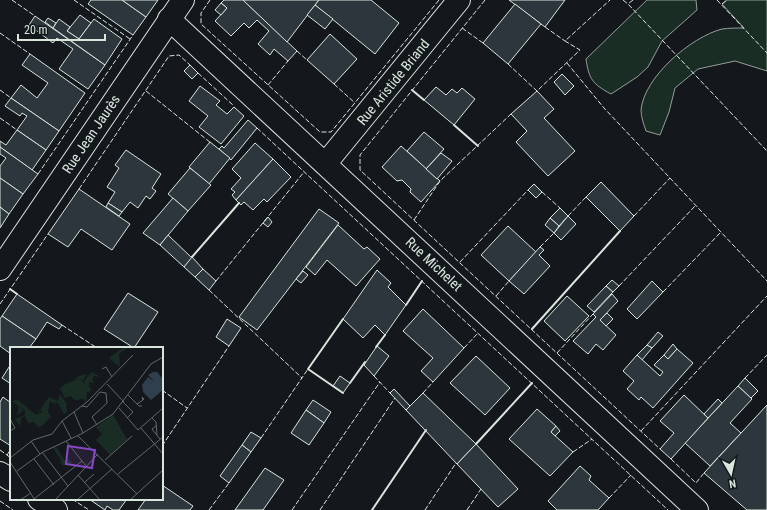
<svg xmlns="http://www.w3.org/2000/svg" width="767" height="510" viewBox="0 0 767 510" font-family="'Roboto Condensed',sans-serif">
<style>
.green{fill:#1a2d24;stroke:#939e99}
.building{fill:#2c363c;stroke:#d8e6dc}
.lines{fill:none;stroke-linecap:round;stroke-linejoin:round}
.minor-casing{stroke:#d8e6dc;stroke-width:24}
.minor{stroke:#14181c;stroke-width:22}
.fence{stroke:#d8e6dc;stroke-width:1;stroke-dasharray:5 2;stroke-linecap:butt}
.wall{stroke:#d8e6dc;stroke-width:2}
.labels{text-anchor:middle;dominant-baseline:central;stroke-width:3;stroke-linejoin:round;paint-order:stroke}
.street-label{font-size:14px;fill:#d8e6dc;stroke:#14181c}
.inset-road{fill:none;stroke:#626a69;stroke-width:1}
.view{fill:#8948c3;fill-opacity:0.15;stroke:#8948c3;stroke-width:2}
.inset-edge{fill:none;stroke:#d8e6dc;stroke-width:2}
</style>
<rect width="100%" height="100%" fill="#14181c"/>
<g class="green">
<path d="M647,0H696L697,10L662,41L648,67L637,77L611,94C593,84 589,80 586,59Z"/>
<path d="M727,0H767V71L735,61L698,69L675,88L669,112L660,135L646,131C644,125 641,117 641,110C644,77 691,37 722,29C729,28 737,28 744,28L722,4Z"/>
</g>
<g class="building">
<path d="M91,0H122L146,17L133,35L88,4Z"/>
<path d="M122,0H158L146,17Z"/>
<path d="M224,0H243L297,51L288,61L274,49L270,55L258,44L269,31L257,20L249,28L244,23L231,36L215,21L227,8L221,3Z"/>
<path d="M243,0H319L287,42Z"/>
<path d="M319,0H371L399,23L375,54L315,5Z"/>
<path d="M509,0H565L545,27Z"/>
<path d="M221,3L227,8L221,15L215,10Z"/>
<path d="M515,4L541,24L508,64L483,43Z"/>
<path d="M315,5L333,19L325,29L307,15Z"/>
<path d="M80,15L91,23L79,39L67,31Z"/>
<path d="M35,16L105,65L88,89L59,69L73,49L57,38L53,43L29,25Z"/>
<path d="M48,18L56,23L53,28L45,22Z"/>
<path d="M59,19L70,27L67,31L79,39L94,19L122,39L105,65L53,28Z"/>
<path d="M330,34L357,59L334,84L307,60Z"/>
<path d="M30,54L85,93L59,131L11,98L21,85L37,98L48,83L22,65Z"/>
<path d="M190,65L198,73L192,79L184,71Z"/>
<path d="M562,74L574,86L565,95L554,82Z"/>
<path d="M200,86L220,101L216,105L227,114L234,107L244,116L221,144L199,127L208,116L189,101Z"/>
<path d="M436,87L446,95L452,89L457,93L462,88L475,99L454,125L424,100Z"/>
<path d="M537,91L554,109L544,118L575,151L548,176L516,142L527,131L511,114Z"/>
<path d="M11,98L59,131L46,150L17,130L27,116L22,113L20,116L5,106Z"/>
<path d="M248,120L257,128L231,160L219,149L222,146L224,148Z"/>
<path d="M17,130L46,150L32,170L0,147V141L6,145Z"/>
<path d="M424,132L444,149L426,169L407,151Z"/>
<path d="M210,142L230,158L209,184L189,167Z"/>
<path d="M255,143L273,159L236,200L232,195L235,192L231,189L241,178L232,169Z"/>
<path d="M401,146L440,181L421,202L410,192L411,189L402,180L397,181L382,167Z"/>
<path d="M0,147L38,174L23,194L0,178V166L6,158L0,154Z"/>
<path d="M126,150L161,174L152,188L156,191L150,199L146,196L138,208L130,202L122,212L108,203L115,192L107,187L119,168L115,165Z"/>
<path d="M441,153L452,161L437,179L426,169Z"/>
<path d="M273,159L291,177L267,202L264,199L253,210L244,202L241,205L236,200Z"/>
<path d="M190,168L211,185L188,211L168,194Z"/>
<path d="M0,178L23,194L9,214L0,207Z"/>
<path d="M601,182L634,216L620,231L586,197Z"/>
<path d="M534,184L542,192L536,198L528,190Z"/>
<path d="M79,189L130,224L112,250L81,229L68,247L48,234Z"/>
<path d="M173,198L188,211L160,245L143,233Z"/>
<path d="M108,203L122,212L119,216L106,207Z"/>
<path d="M0,207L9,214L0,228Z"/>
<path d="M560,208L568,216L559,226L550,218Z"/>
<path d="M319,209L339,223L257,330L239,317Z"/>
<path d="M568,216L576,224L561,240L554,233Z"/>
<path d="M268,217L272,222L268,227L263,223Z"/>
<path d="M550,218L559,226L554,233L545,225Z"/>
<path d="M338,225L364,249L367,247L380,259L356,286L327,260L315,275L306,267Z"/>
<path d="M508,226L536,252L509,281L481,255Z"/>
<path d="M168,235L192,258L184,267L160,245Z"/>
<path d="M540,247L544,250L539,255L550,266L524,294L509,281Z"/>
<path d="M192,257L203,269L195,277L184,267Z"/>
<path d="M203,269L216,281L209,290L195,277Z"/>
<path d="M377,270L391,283L388,287L406,305L385,335L375,325L363,338L343,319Z"/>
<path d="M303,271L308,275L301,283L296,279Z"/>
<path d="M612,280L619,286L613,292L606,286Z"/>
<path d="M652,281L663,292L637,319L627,309Z"/>
<path d="M606,286L613,292L594,312L587,306Z"/>
<path d="M128,293L158,312L134,348L104,329Z"/>
<path d="M17,294L62,325L59,329L47,322L36,339L2,316Z"/>
<path d="M612,294L618,301L600,320L616,335L603,350L596,344L588,354L573,341L596,317L593,314Z"/>
<path d="M567,296L589,316L565,341L544,321Z"/>
<path d="M423,309L464,348L433,382L421,371L433,358L403,331Z"/>
<path d="M607,313L613,319L606,326L600,320Z"/>
<path d="M2,316L36,339L29,348H11V354L0,346V319Z"/>
<path d="M227,319L241,328L229,346L216,337Z"/>
<path d="M658,332L663,336L652,348L647,345Z"/>
<path d="M673,344L677,349L668,359L664,355Z"/>
<path d="M647,345L652,348L642,360L637,355Z"/>
<path d="M377,346L389,356L374,376L364,365Z"/>
<path d="M677,349L693,363L653,408L641,397L639,400L627,389L634,381L623,371L637,355L660,376L663,372L654,365L664,355L668,359Z"/>
<path d="M476,356L510,388L485,415L450,383Z"/>
<path d="M11,364V384L2,378Z"/>
<path d="M340,376L350,383L343,393L333,386Z"/>
<path d="M745,378L758,391L751,398L738,386Z"/>
<path d="M738,386L752,399L730,423L741,433L710,466L685,443Z"/>
<path d="M394,389L410,406L406,410L390,393Z"/>
<path d="M423,393L476,444L457,464L406,410Z"/>
<path d="M684,395L708,418L671,459L660,449L674,433L660,421Z"/>
<path d="M3,397L11,403V446L0,439V402Z"/>
<path d="M718,399L722,403L708,418L704,414Z"/>
<path d="M313,400L331,412L324,423L306,410Z"/>
<path d="M767,405V510H747L704,473Z"/>
<path d="M537,409L556,426L551,432L573,452L550,476L509,439Z"/>
<path d="M306,410L324,423L309,445L291,433Z"/>
<path d="M556,426L560,431L555,436L551,432Z"/>
<path d="M251,432L261,438L251,452L242,445Z"/>
<path d="M476,444L518,489L498,507L457,464Z"/>
<path d="M242,445L251,452L229,483L220,476Z"/>
<path d="M580,466L591,476L589,480L609,498L598,510H557L548,501Z"/>
<path d="M265,468L284,480L263,510H235Z"/>
<path d="M162,485L193,506L190,510H138L146,499H162Z"/>
<path d="M89,499H127L119,510H113L107,506L105,510Z"/>
</g>
<g class="lines">
<g class="minor-casing">
<g id="minor">
<path d="M169,19L697,510"/>
<path d="M326,163L459,0"/>
<path d="M0,269L183,0"/>
<path d="M0,473L11,480"/>
<path d="M39,499L56,510"/>
</g>
</g>
<use href="#minor" class="minor"/>
<g class="fence">
<path d="M12,0L35,16"/>
<path d="M74,0L130,39"/>
<path d="M210,0L201,13V24L320,132H331L439,0"/>
<path d="M485,0L360,155V170L660,449"/>
<path d="M623,0L628,4"/>
<path d="M633,0L628,4L767,151"/>
<path d="M717,0L767,53"/>
<path d="M722,4L727,0"/>
<path d="M545,27L565,41"/>
<path d="M462,28L483,43"/>
<path d="M0,33L30,54"/>
<path d="M297,51L307,60"/>
<path d="M567,63L604,108L767,281"/>
<path d="M508,64L537,91L580,50L565,41L610,0"/>
<path d="M198,73L234,106"/>
<path d="M334,84L355,103"/>
<path d="M268,85L288,61"/>
<path d="M0,90L11,98"/>
<path d="M146,91L211,143"/>
<path d="M0,118L17,130"/>
<path d="M257,128L668,510"/>
<path d="M38,174L133,35"/>
<path d="M79,189L169,56L179,55L190,65"/>
<path d="M542,192L560,208"/>
<path d="M568,216L586,197"/>
<path d="M634,216L670,178"/>
<path d="M414,220L440,181L511,114"/>
<path d="M540,247L554,233"/>
<path d="M460,262L528,190"/>
<path d="M216,281L304,172"/>
<path d="M619,286L696,205"/>
<path d="M209,290L302,378"/>
<path d="M663,292L721,232"/>
<path d="M496,296L509,281"/>
<path d="M0,304L48,234"/>
<path d="M62,325L97,348"/>
<path d="M464,348L478,333"/>
<path d="M557,353L593,314"/>
<path d="M374,376L390,393"/>
<path d="M745,378L767,355"/>
<path d="M162,390L187,408"/>
<path d="M423,393L433,382"/>
<path d="M641,431L767,296"/>
<path d="M261,438L308,369"/>
<path d="M162,446L229,346"/>
<path d="M0,450L11,458"/>
<path d="M573,452L592,439"/>
<path d="M7,455L11,449"/>
<path d="M671,459L696,483L704,473"/>
<path d="M609,498L631,475"/>
<path d="M72,499L89,510"/>
<path d="M0,501L13,510"/>
<path d="M209,510L229,483"/>
<path d="M292,510L380,382"/>
<path d="M320,510L395,398"/>
<path d="M425,510L456,463"/>
<path d="M467,510L481,489"/>
</g>
<g class="wall">
<path d="M412,90L424,100"/>
<path d="M454,125L478,146"/>
<path d="M192,257L239,203"/>
<path d="M10,289L17,294"/>
<path d="M406,305L422,281"/>
<path d="M532,329L620,231"/>
<path d="M376,347L385,335"/>
<path d="M350,383L365,362"/>
<path d="M343,393L308,369L343,319"/>
<path d="M476,444L532,383"/>
<path d="M372,510L426,430"/>
</g>
</g>
<g class="labels">
<g class="street-label">
<text transform="translate(393 82) rotate(-51)">Rue Aristide Briand</text>
<text transform="translate(91 134) rotate(-56)">Rue Jean Jaurès</text>
<text transform="translate(434 264) rotate(43)">Rue Michelet</text>
</g>
</g>
<g transform="translate(10 347)">
<rect width="153" height="153" fill="#14181c"/>
<path d="M114,0H119L109,7L110,20L99,11ZM82,25L91,30L84,29L82,33L85,36L79,35L81,40L78,36L81,44L77,45L76,55L73,52L65,53L61,49L55,51L50,42L51,40L69,29L77,27L73,33L65,31L58,37L67,32L72,33L76,40L74,34ZM50,47L56,56L57,65L54,67L48,56L44,55L46,58L40,54L38,65L41,69L33,78L28,80L24,75L18,76L15,69L11,71L10,79L5,72L15,68V64L10,58L13,64L7,68L9,60L2,54L8,53L26,68L32,65V63L28,66L39,50L48,54ZM103,68L117,92L100,108L86,93L92,87L86,80ZM46,100L55,114L60,113L62,116L52,119L50,114H52L43,101Z" fill="#1a2d24"/>
<path d="M143,25H147L152,31L153,43L141,53L133,45L132,38L138,30L145,35L138,28Z" fill="#2f3f4d"/>
<path class="inset-road" d="M92,22L96,20L102,30M97,37L114,55M118,48L129,59H132M113,55L123,65L117,71M127,57L133,53L134,52L132,50L133,53M72,59L77,60L90,45L96,46L97,56L82,70L87,78M109,61L128,83L153,61M64,65L73,86M142,71L146,75L147,88M0,72L5,81L0,84M52,74L61,91M146,79L142,82L150,92M131,81L153,107M68,89L127,147M21,94L30,107M56,94L76,119M32,105L58,139M0,111L23,93L42,87L52,74L77,55L123,8M24,112L44,138M95,113L122,89M0,115L25,153M7,124L33,105L73,86L103,67L141,17L153,10M108,127L153,90M68,128L90,153M75,135L84,127M24,152L72,114M10,153L21,146M45,153L88,107M67,153L102,122M120,153L153,123"/>
<path class="view" d="M58,99L85,103L82,121L56,117Z"/>
<rect width="153" height="153" class="inset-edge"/>
</g>
<g transform="translate(731 474) rotate(171)" stroke="#14181c" stroke-width="3" paint-order="stroke">
<path d="M0-3L7 15L0 10L-7 15Z" fill="#d8e6dc"/>
<text y="-6" font-size="11" font-weight="bold" text-anchor="middle" fill="#d8e6dc">N</text>
</g>
<path d="M18 34v6h87v-6" fill="none" stroke="#d8e6dc" stroke-width="2"/>
<text x="24" y="34" font-size="12" fill="#d8e6dc" stroke="#14181c" stroke-width="3" paint-order="stroke">20 m</text>
</svg>
